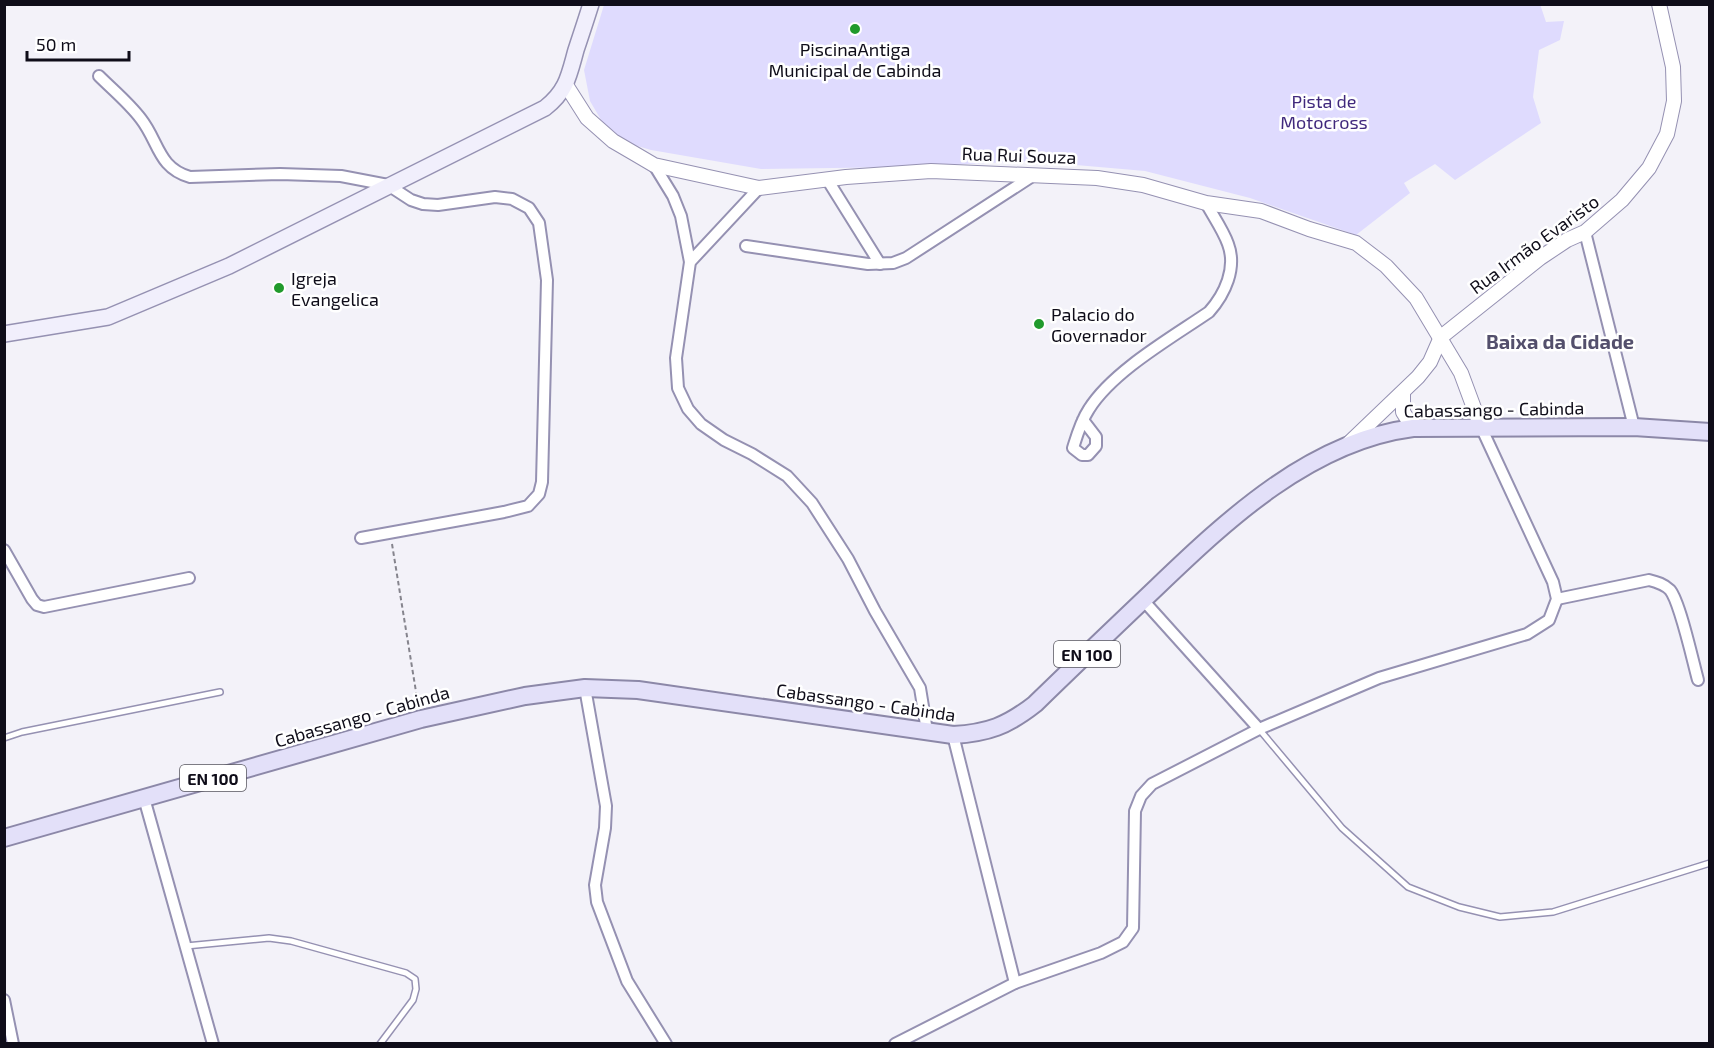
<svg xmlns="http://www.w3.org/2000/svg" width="1714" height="1048" viewBox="0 0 1714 1048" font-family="'Exo 2',sans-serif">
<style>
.green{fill:#dfdbfe}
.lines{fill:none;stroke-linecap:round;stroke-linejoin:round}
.service-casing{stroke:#9591b2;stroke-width:8}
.minor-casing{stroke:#9591b2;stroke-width:14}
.tertiary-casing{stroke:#9591b2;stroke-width:16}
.secondary-casing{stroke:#9591b2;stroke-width:18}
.primary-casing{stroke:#8c88a8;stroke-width:20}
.path{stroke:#85848d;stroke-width:2;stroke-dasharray:4.5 3;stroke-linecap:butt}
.service{stroke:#fff;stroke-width:5}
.minor{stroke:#fff;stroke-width:10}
.tertiary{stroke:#fff;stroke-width:14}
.secondary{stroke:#f1effc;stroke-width:15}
.primary{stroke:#e3e0f9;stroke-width:16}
.poi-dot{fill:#209a2c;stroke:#fff;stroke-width:2}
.labels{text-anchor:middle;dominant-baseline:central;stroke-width:5;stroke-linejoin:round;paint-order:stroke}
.shield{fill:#fff;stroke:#57565e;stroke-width:1.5}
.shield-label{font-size:16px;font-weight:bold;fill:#0f0d19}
.poi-label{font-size:18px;fill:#0f0d19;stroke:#fff;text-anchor:start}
.park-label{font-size:18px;fill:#40297d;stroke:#fff}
.street-label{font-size:18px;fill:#0f0d19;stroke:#fff}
.neighbourhood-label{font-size:20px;font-weight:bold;fill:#534f6c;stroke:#fff}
</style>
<rect width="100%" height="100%" fill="#f3f2f9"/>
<path class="green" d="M1540,4L1546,22L1564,21L1560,40L1539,50L1533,97L1541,123L1455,180L1435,164L1404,183L1410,193L1356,235L1250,198L1145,171L1030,161L904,167L761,169L651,150L627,143L604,125L590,101L584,70L604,5Z"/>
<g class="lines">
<g class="service-casing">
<g id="service">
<path d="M1259,729L1342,828L1408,887L1459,907L1500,917L1553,912L1710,863"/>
<path d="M4,738L22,732L220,692"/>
<path d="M186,946L269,938L291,941L406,973L415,979L416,989L413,1000L380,1044"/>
</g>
</g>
<g class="minor-casing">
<g id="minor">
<path d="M99,76C113,90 129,103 141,119C159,142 158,168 190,177L280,174L341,176L388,185L411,200L423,204L438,205L495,197L512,199L529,208L539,223L547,280L542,482L539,494L528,506L504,512L361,538"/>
<path d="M654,165L673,196L681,216L690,262"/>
<path d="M827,179L880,264"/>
<path d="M759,188L690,262L676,358L678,388L688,409L701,424L724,440L752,454L787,476L812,503L848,559L875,611L920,688L927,731"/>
<path d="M1585,232L1634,427"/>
<path d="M746,246L868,264L893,263L906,258L1034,175"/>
<path d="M1083,420L1096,437V446L1088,455H1082L1073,448C1077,435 1081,421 1089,409C1113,371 1171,338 1209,312C1225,294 1237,268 1228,244C1223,230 1213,216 1206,203"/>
<path d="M4,550L32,599L37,605L44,607L189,578"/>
<path d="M1557,599L1649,580C1657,582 1664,584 1670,590C1680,602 1693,662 1698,680"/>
<path d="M1143,600L1259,729"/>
<path d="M585,688L606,806L605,828L595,885L597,902L627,981L666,1044"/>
<path d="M953,735L1015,983"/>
<path d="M144,798L213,1044"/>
<path d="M4,1000L13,1044"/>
<path d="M895,1044L1015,983L1101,953L1123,942L1133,928L1135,811L1141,796L1152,784L1259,729L1379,678L1527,634L1549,620L1557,599L1553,582L1481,427"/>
</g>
</g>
<g class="tertiary-casing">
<g id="tertiary">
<path d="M566,85L587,118L613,141L637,155L654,165L759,188L846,177L931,171L1097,178L1143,185L1206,203L1261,211L1309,229L1356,243L1386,266L1416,298L1461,373L1481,427"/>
<path d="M1403,393V412L1413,428"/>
<path d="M1348,444L1418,377L1430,362L1441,337L1540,258L1567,240L1585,232L1622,200L1649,168L1667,134L1674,101L1673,67L1659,4"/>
</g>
</g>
<g class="secondary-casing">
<path id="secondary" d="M4,334L108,317L229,266L545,108C567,91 569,75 576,50C581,35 586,20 591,4"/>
</g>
<g class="primary-casing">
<path id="primary" d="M4,838L421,719L525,696L585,688L638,690L953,735C988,733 1007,726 1035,704C1075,665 1116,626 1157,587C1228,519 1311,441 1413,428L1634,427L1710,432"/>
</g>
<path class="path" d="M392,544L418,704"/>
<use href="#service" class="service"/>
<use href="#minor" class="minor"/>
<use href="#tertiary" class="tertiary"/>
<use href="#secondary" class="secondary"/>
<use href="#primary" class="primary"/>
</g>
<g class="poi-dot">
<circle cx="855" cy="29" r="6"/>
<circle cx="279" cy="288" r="6"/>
<circle cx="1039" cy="324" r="6"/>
</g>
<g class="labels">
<g class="shield">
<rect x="1054" y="641" width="66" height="26" rx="4.5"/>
<rect x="180" y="765" width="66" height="26" rx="4.5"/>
</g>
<g class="shield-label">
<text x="1087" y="654">EN 100</text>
<text x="213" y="778">EN 100</text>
</g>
<g class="poi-label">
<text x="855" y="49" text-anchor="middle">PiscinaAntiga<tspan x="855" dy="21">Municipal de Cabinda</tspan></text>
<text x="291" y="278">Igreja<tspan x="291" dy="21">Evangelica</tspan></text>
<text x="1051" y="314">Palacio do<tspan x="1051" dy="21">Governador</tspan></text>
</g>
<g class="park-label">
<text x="1324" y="101">Pista de<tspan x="1324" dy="21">Motocross</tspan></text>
</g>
<g class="street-label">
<text transform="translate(1019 155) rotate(2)">Rua Rui Souza</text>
<text transform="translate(1534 244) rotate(-36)">Rua Irmão Evaristo</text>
<text transform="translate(1494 409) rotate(-1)">Cabassango - Cabinda</text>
<text transform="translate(866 702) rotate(8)">Cabassango - Cabinda</text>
<text transform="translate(362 716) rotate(-16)">Cabassango - Cabinda</text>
</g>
<g class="neighbourhood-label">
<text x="1560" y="341">Baixa da Cidade</text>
</g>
</g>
<rect width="1714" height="1048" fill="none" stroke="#0f0d19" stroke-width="12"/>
<path d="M27 51v9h102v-9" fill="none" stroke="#0f0d19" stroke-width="3"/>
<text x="36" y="51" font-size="18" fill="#0f0d19" stroke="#ffffff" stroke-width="4.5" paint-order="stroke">50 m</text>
</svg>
